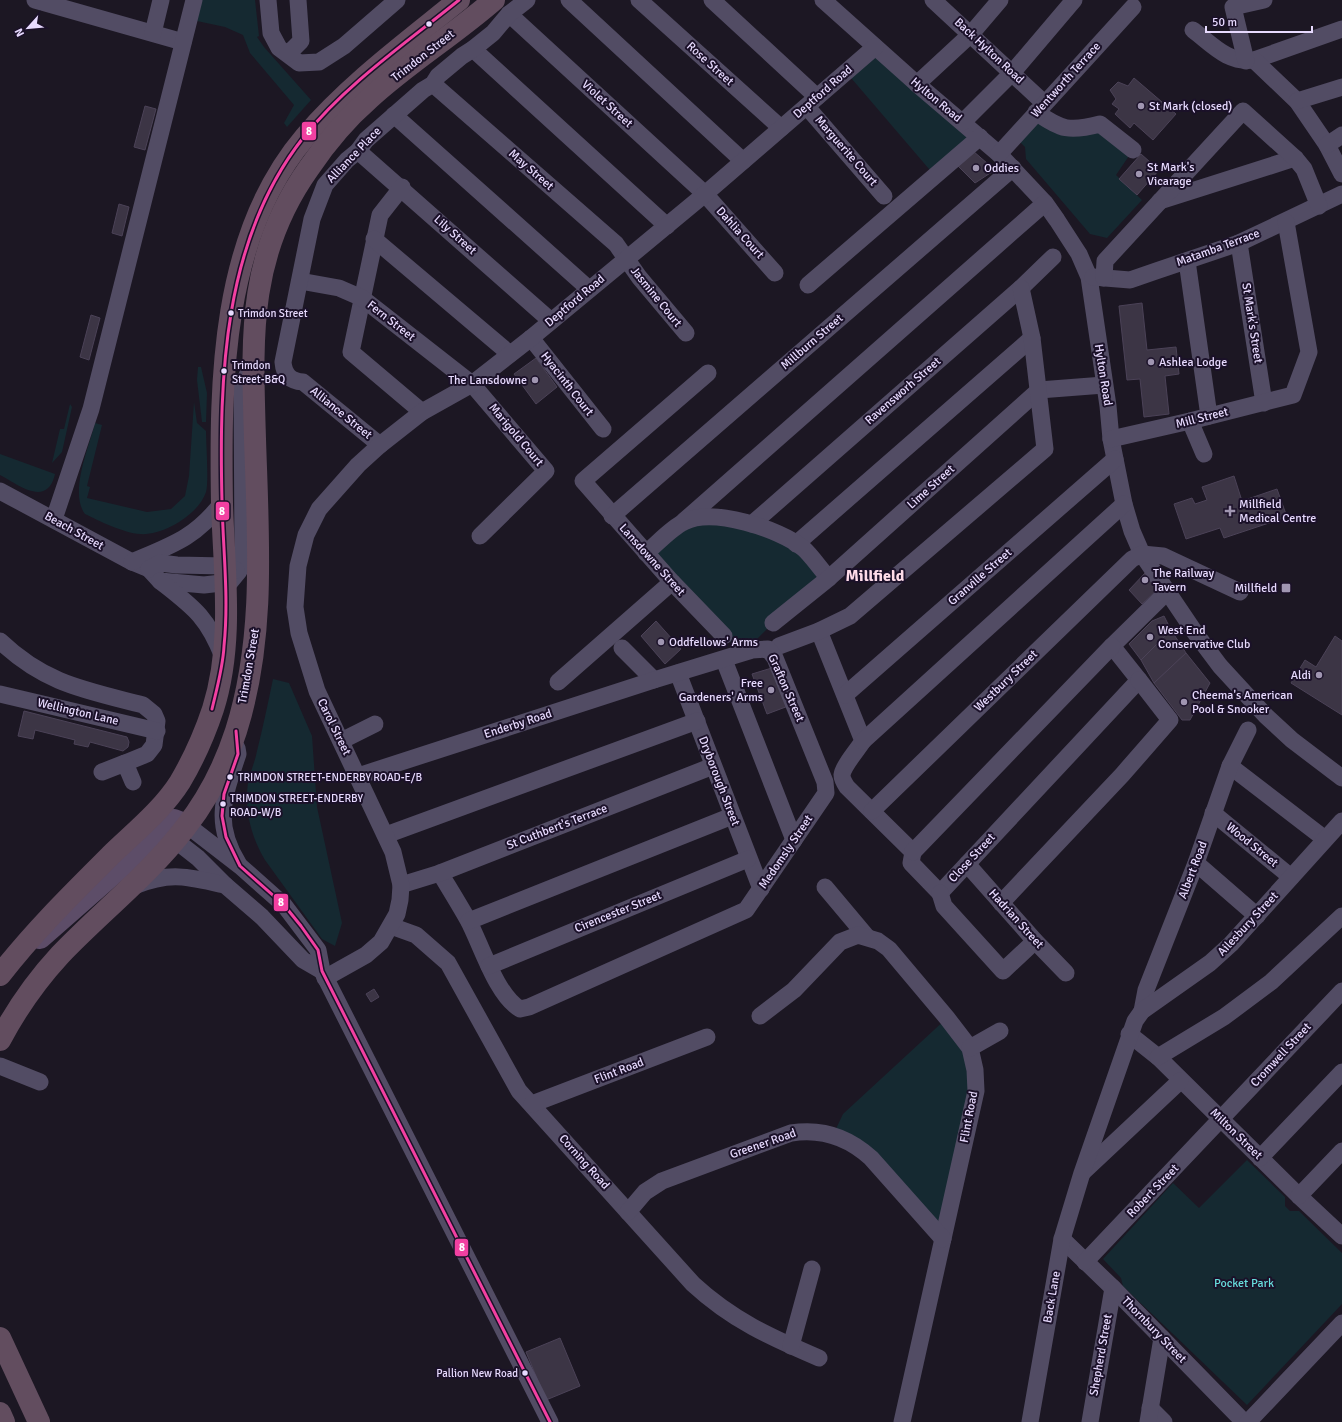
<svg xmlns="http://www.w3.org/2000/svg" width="1342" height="1422" viewBox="0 0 1342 1422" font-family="Signika,sans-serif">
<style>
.green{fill:#152931}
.building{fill:#3c3545;stroke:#4b4257}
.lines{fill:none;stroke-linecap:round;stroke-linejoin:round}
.minor{stroke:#524c64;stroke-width:17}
.major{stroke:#5d4d68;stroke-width:22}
.highway{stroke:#624d5f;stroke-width:22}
.bus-1-casing{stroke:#1b1129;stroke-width:6}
.bus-1{stroke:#f240a1;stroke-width:3}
.bus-dot{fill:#e7dafe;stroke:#1b1129;stroke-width:1.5}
.poi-dot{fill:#a096b1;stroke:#1b1129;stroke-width:1.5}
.labels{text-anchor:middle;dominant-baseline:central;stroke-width:4;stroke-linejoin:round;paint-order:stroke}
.bus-label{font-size:11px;fill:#e7dafe;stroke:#1b1129;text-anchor:start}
.street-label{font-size:12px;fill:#e7dafe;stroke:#1b1129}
.poi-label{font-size:12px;fill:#e7dafe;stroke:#1b1129;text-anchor:start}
.park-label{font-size:12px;fill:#67dddd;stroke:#1b1129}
.district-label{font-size:16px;font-weight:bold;fill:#fedce9;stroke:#1b1129}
.line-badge{stroke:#1b1129;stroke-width:1.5}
.badge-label{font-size:11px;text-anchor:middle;font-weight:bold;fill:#fff}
</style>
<rect width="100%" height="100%" fill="#1c1723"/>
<g class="green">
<path d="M202,0H255L259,36L257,37L264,47L311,100L287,127L284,123L294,105L250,53L243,35L225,27L197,21Z"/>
<path d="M875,47L980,137L935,176L846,72Z"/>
<path d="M1036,112L1055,126L1100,124L1133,150L1116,175L1142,200L1107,238L1090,234L1026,159L1025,147L1015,137Z"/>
<path d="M198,367H201L207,393L206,422H202L197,380Z"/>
<path d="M194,402L197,423L206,431C206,443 209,482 206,492C199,514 163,536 140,534C124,533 99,521 85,514C69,493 89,447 95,423L102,425L87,486L90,487L87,498L147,512L171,509L185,496L189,476Z"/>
<path d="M70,404L72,407L62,452L52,463L60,429H64Z"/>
<path d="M0,454L55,474C54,478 52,485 48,488C36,500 12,481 0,475Z"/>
<path d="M698,518L782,536L829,578L773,623L742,654L646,553Z"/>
<path d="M273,679L289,683L312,736L317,807L342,923L335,946L322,939L265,860C251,837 244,809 248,783C250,772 255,762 257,751C263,727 268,703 273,679Z"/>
<path d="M947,1018L975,1070L943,1239L871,1158L833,1135L843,1114Z"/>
<path d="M1247,1160L1285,1197V1206L1290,1211H1299L1342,1253V1304L1247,1405L1123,1286L1121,1278L1103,1259L1173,1183L1199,1208Z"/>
</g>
<g class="building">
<path d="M1134,78L1176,114L1153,140L1134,123L1130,128L1115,114L1119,109L1112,104L1116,99L1110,90L1118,82L1128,86Z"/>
<path d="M145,106L156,109L145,150L134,147Z"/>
<path d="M973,151L995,170L975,183L957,165Z"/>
<path d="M1141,154L1159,170L1137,195L1119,179Z"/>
<path d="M119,204L129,207L122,236L112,233Z"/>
<path d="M1142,303L1147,350L1176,347L1179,374L1165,376L1169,414L1144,417L1140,379L1127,380L1119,306Z"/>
<path d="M91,315L100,318L89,360L80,357Z"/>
<path d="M536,358L557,387L536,404L514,374Z"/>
<path d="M1234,476L1242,501L1277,489L1287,517L1224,538L1220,528L1186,539L1174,504L1192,498L1195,504L1207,500L1202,487Z"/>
<path d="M1146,572L1159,588L1142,604L1129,590Z"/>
<path d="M1164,616L1171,630L1141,660L1129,644L1152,621Z"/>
<path d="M656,621L681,649L665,664L641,636Z"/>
<path d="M1171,630L1186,653L1154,683L1141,660Z"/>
<path d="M1335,636L1342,641V715L1291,683L1305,660L1316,667Z"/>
<path d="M1186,653L1210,683L1190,720H1182L1154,683Z"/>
<path d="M775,667L791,705L767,714L752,674Z"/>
<path d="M24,711L127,737L129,742L128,747L123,751L90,742L88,747L74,744L75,740L35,730L33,739L18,736Z"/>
<path d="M374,989L379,997L371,1002L366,994Z"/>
<path d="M560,1338L580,1386L546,1400L526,1352Z"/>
</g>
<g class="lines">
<g class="minor">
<path d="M35,0L183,42"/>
<path d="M268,0L271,33L279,48L299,63L319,62L344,46L397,0"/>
<path d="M569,0L743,161"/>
<path d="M639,0L781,128"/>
<path d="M712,0L817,97"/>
<path d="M823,0L917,84L999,154L1045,203L1057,220L1079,254L1089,277L1108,406L1111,439L1124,504L1132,531L1142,554L1196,634L1220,666L1266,716L1292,740L1342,778"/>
<path d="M933,0L1044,103"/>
<path d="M509,14L705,194L775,273"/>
<path d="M1193,30C1213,45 1227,63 1254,60L1342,29"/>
<path d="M153,33L161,0"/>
<path d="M473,49L667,226"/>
<path d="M288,54L301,41L298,0"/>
<path d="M1254,60L1297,101L1327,145L1342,174"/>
<path d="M1246,61L1233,7L1264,0"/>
<path d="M433,84L616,244L639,277L686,333"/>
<path d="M917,84L971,34L1000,0"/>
<path d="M1297,101L1342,87"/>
<path d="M807,107L884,196"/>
<path d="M1036,112C1061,130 1070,132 1100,124L1133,150"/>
<path d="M394,115L589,289"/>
<path d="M963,122L1012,73L1074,0"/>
<path d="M1327,145L1342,135"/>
<path d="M358,151L551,321"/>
<path d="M999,154L1133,7"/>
<path d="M402,187L380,215L351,352L422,412"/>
<path d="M1160,201L1295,158"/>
<path d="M374,239L510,354"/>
<path d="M1239,243L1264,403"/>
<path d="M1187,261L1209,416"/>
<path d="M1093,277L1130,280L1156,271L1239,243L1342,194"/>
<path d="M1104,278L1105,261L1243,111L1295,158L1304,169L1319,206"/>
<path d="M300,281L339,288L362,298L472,384L546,471L480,536"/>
<path d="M808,285L980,137"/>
<path d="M531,338L603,429"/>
<path d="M708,373L583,481L672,582L724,636"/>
<path d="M1190,421L1204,454"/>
<path d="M1111,439L1190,421L1293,395L1309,352L1286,222"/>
<path d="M380,445L303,382C291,381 284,375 283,362L312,219L325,185L347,160L358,151L366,140L423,90L433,84L438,76L462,56L473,49L493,33L509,14L527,0"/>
<path d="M0,491L132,562L149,569L160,581L204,585L230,582L239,571L243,554L242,387L252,364"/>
<path d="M612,516L1013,168"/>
<path d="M54,519L91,409L194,0"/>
<path d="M684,521L1045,203"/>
<path d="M752,524L1021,288L1053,257"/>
<path d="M796,544L1032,338"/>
<path d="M646,553C657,544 671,528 684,522C713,507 779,529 803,548C813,557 820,569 829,578"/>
<path d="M132,562C172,545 195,538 222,503"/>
<path d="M149,569L160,563L177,565L225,566L236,570"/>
<path d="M160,581C193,607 207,616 223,657"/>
<path d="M773,623L829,578L1039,390L1104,385"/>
<path d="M819,631L863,741C858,749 843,766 842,775C842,779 845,784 847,787L913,852L911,863L940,893L1139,680L1112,646L1168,591"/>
<path d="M0,641C45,684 85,690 143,705L154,714L157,721L154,745L147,754L125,763"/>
<path d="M779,646L819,631L850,616L1045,449L1032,338L1021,288"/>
<path d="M622,648L654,680"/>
<path d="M724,660L794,840"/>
<path d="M678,673L761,889"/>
<path d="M558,682L672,582"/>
<path d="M0,694L157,731"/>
<path d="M845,695L1115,459"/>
<path d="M341,741L375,724"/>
<path d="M863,741L1124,504"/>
<path d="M237,748L238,754C224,796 213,822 238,863"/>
<path d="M1230,766L1325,839"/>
<path d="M102,772L125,763L133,782"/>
<path d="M358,776L654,680L752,650L768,649L775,658L825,782L826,793L746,910L529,1007L520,1009C496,995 481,944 468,920C459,904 449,888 440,873"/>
<path d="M872,811L1132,559L1142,554L1163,556L1240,592"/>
<path d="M1213,813L1291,877"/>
<path d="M187,825L240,866L284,905L318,950L322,971L550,1422"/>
<path d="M168,831L175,840L198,858L225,885L262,917L303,960L322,971"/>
<path d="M386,835L697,721"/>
<path d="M913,852L1112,646"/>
<path d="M1196,863L1257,916"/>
<path d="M967,864L1035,941L1066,973"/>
<path d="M401,885L440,873L713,766"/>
<path d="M134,886C172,871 187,877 225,885"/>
<path d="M825,887L867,937"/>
<path d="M940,893L944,906L1003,971L1035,941"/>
<path d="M1001,903L1122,775L1170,720L1139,680"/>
<path d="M469,921L732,816"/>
<path d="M391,926L416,935L448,963L519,1091L693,1284C732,1320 770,1337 819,1358"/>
<path d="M489,966L748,859"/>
<path d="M325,978L366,955L381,942L397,914L400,900L401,885L393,852L317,691L299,633L295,607L298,566L306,535L319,509L358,465L380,445L422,412L472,384L531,338L705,194L875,47"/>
<path d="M1142,1011L1146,990L1196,863L1230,766L1248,730"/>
<path d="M760,1016L794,990L840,942L858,935L878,941L889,949L947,1018L970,1048L975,1070L976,1091L902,1422"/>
<path d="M1129,1034L1158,1057L1299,1196L1342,1236"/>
<path d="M970,1048L1000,1031"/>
<path d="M1158,1057L1224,1017L1271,982L1342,916"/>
<path d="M0,1066L40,1082"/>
<path d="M532,1104L707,1037"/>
<path d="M1260,1158L1342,1072"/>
<path d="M1083,1172L1180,1081"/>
<path d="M1299,1196L1342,1151"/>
<path d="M628,1212L645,1192L662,1181L791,1133C822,1128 848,1137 871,1158L943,1239"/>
<path d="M1062,1239L1113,1288L1244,1422"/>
<path d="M1085,1262L1342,991"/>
<path d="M791,1346L812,1269"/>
<path d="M1150,1408L1164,1422"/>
<path d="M1030,1422L1062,1239L1082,1173L1135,1021L1142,1011L1210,963L1231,944L1342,821"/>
<path d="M1090,1422L1113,1288"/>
<path d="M1148,1422L1162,1338"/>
<path d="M1248,1422L1342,1323"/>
</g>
<path class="major" d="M40,938L130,859L163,825L174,820L187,825"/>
<g class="highway">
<path d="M0,975C34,931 74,892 113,853C136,831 163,809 180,782C193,760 205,733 213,709C234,643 224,571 222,504C220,381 221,236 305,137C349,85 406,43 459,0"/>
<path d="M0,1040C16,1010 36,981 60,955C101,912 148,876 185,828C207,800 225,765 236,731C266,637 258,536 255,439C252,338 247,255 309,168C326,143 346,119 369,99C408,63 454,35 494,0"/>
<path d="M0,1338L39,1422"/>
<path d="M0,1413L4,1422"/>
</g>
<g class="bus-1-casing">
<g id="bus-1">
<path d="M212,709C217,688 223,667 224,646C229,598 223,550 222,502C219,377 223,240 303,138C346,84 406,43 459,0"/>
<path d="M236,731L238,754L224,794L222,816L226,837L240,866L284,905L301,926L318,950L322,971L550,1422"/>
</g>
</g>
<use href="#bus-1" class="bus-1"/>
</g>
<g class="bus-dot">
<circle cx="429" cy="24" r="3.5"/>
<circle cx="231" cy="313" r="3.5"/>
<circle cx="224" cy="371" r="3.5"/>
<circle cx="230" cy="777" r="3.5"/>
<circle cx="223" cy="804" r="3.5"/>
<circle cx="525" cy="1373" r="3.5"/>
</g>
<g class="poi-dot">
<circle cx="1141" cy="106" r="4"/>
<circle cx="976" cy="168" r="4"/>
<circle cx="1139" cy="174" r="4"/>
<circle cx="1151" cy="362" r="4"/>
<circle cx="535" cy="380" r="4"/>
<path d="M1228 505h4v4h4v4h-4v4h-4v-4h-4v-4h4z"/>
<circle cx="1145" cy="580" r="4"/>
<rect x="1281" y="583" width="10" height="10" rx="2"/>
<circle cx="1150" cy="637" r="4"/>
<circle cx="661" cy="642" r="4"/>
<circle cx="1319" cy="675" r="4"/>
<circle cx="771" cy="690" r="4"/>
<circle cx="1184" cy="702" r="4"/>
</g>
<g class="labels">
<g class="bus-label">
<text x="238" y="313">Trimdon Street</text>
<text x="232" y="365">Trimdon<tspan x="232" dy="14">Street-B&amp;Q</tspan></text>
<text x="238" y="777">TRIMDON STREET-ENDERBY ROAD-E/B</text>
<text x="230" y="798">TRIMDON STREET-ENDERBY<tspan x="230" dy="14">ROAD-W/B</tspan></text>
<text x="518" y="1373" text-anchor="end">Pallion New Road</text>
</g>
<g class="street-label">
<text transform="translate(989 51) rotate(43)">Back Hylton Road</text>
<text transform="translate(423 56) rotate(-38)">Trimdon Street</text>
<text transform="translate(710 64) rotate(42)">Rose Street</text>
<text transform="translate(1066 80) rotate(-48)">Wentworth Terrace</text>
<text transform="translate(823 92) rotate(-41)">Deptford Road</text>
<text transform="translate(936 100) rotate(40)">Hylton Road</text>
<text transform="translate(607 104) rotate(42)">Violet Street</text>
<text transform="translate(846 151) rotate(49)">Marguerite Court</text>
<text transform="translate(354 155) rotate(-46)">Alliance Place</text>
<text transform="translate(531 170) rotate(41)">May Street</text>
<text transform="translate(740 233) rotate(48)">Dahlia Court</text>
<text transform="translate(455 235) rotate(42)">Lily Street</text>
<text transform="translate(1218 248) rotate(-20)">Matamba Terrace</text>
<text transform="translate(656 297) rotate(51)">Jasmine Court</text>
<text transform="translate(575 301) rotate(-40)">Deptford Road</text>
<text transform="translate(391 321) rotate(38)">Fern Street</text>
<text transform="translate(1252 323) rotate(81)">St Mark's Street</text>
<text transform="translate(812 342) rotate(-41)">Millburn Street</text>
<text transform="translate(1103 375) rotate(81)">Hylton Road</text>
<text transform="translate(567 384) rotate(52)">Hyacinth Court</text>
<text transform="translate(903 391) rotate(-41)">Ravensworh Street</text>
<text transform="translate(341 413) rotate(39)">Alliance Street</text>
<text transform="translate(1202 418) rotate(-14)">Mill Street</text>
<text transform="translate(516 435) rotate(50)">Marigold Court</text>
<text transform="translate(931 487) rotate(-42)">Lime Street</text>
<text transform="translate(74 531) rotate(29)">Beach Street</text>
<text transform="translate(652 560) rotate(48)">Lansdowne Street</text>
<text transform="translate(980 577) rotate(-41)">Granville Street</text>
<text transform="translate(249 666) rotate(-80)">Trimdon Street</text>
<text transform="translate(1006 681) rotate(-44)">Westbury Street</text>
<text transform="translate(786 688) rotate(66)">Grafton Street</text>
<text transform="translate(78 712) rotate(13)">Wellington Lane</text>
<text transform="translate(518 724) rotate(-18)">Enderby Road</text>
<text transform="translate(334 727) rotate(64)">Carol Street</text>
<text transform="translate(719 781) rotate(69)">Dryborough Street</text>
<text transform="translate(557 827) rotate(-21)">St Cuthbert's Terrace</text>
<text transform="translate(1252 845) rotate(39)">Wood Street</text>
<text transform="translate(786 852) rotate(-56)">Medomsly Street</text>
<text transform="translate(972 858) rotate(-47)">Close Street</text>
<text transform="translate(1193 870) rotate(-69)">Albert Road</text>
<text transform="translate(618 912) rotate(-22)">Cirencester Street</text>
<text transform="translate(1016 919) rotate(48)">Hadrian Street</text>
<text transform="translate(1248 924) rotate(-47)">Ailesbury Street</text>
<text transform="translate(1281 1055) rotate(-47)">Cromwell Street</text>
<text transform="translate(619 1071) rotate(-21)">Flint Road</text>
<text transform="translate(969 1117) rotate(-79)">Flint Road</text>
<text transform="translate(1236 1134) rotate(44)">Milton Street</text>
<text transform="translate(763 1144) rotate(-19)">Greener Road</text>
<text transform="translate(584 1162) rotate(48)">Corning Road</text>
<text transform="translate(1153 1191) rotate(-46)">Robert Street</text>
<text transform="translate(1052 1297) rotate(-80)">Back Lane</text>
<text transform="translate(1154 1330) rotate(46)">Thornbury Street</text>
<text transform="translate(1101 1355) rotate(-80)">Shepherd Street</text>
</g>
<g class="poi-label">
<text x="1149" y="106">St Mark (closed)</text>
<text x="1147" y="167">St Mark's<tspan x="1147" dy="14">Vicarage</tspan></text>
<text x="984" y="168">Oddies</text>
<text x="1159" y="362">Ashlea Lodge</text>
<text x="527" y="380" text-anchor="end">The Lansdowne</text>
<text x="1239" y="504">Millfield<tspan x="1239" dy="14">Medical Centre</tspan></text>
<text x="1153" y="573">The Railway<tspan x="1153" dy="14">Tavern</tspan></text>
<text x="1277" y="588" text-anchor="end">Millfield</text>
<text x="1158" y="630">West End<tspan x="1158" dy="14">Conservative Club</tspan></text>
<text x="669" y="642">Oddfellows' Arms</text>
<text x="1311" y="675" text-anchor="end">Aldi</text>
<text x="763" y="683" text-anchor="end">Free<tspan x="763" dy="14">Gardeners' Arms</tspan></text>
<text x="1192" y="695">Cheema's American<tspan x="1192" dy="14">Pool &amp; Snooker</tspan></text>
</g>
<g class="park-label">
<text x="1244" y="1283">Pocket Park</text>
</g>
<g class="district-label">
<text x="875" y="576">Millfield</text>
</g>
</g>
<g class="line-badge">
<rect x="301" y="121" width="16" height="20" rx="4" fill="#f240a1"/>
<rect x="215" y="501" width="15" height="20" rx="4" fill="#f240a1"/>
<rect x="273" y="893" width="16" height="19" rx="4" fill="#f240a1"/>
<rect x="454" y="1238" width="15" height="19" rx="4" fill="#f240a1"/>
</g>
<g class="badge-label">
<text x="309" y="135">8</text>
<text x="222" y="515">8</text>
<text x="281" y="906">8</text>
<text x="462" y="1251">8</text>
</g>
<g transform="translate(28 28) rotate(243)" stroke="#1b1129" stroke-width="3" paint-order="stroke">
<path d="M0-3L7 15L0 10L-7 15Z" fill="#e7dafe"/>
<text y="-6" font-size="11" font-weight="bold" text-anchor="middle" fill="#e7dafe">N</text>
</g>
<path d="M1206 26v6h106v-6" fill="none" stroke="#e7dafe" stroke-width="2"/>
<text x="1212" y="26" font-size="12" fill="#e7dafe" stroke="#1b1129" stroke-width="3" paint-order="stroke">50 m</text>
</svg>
